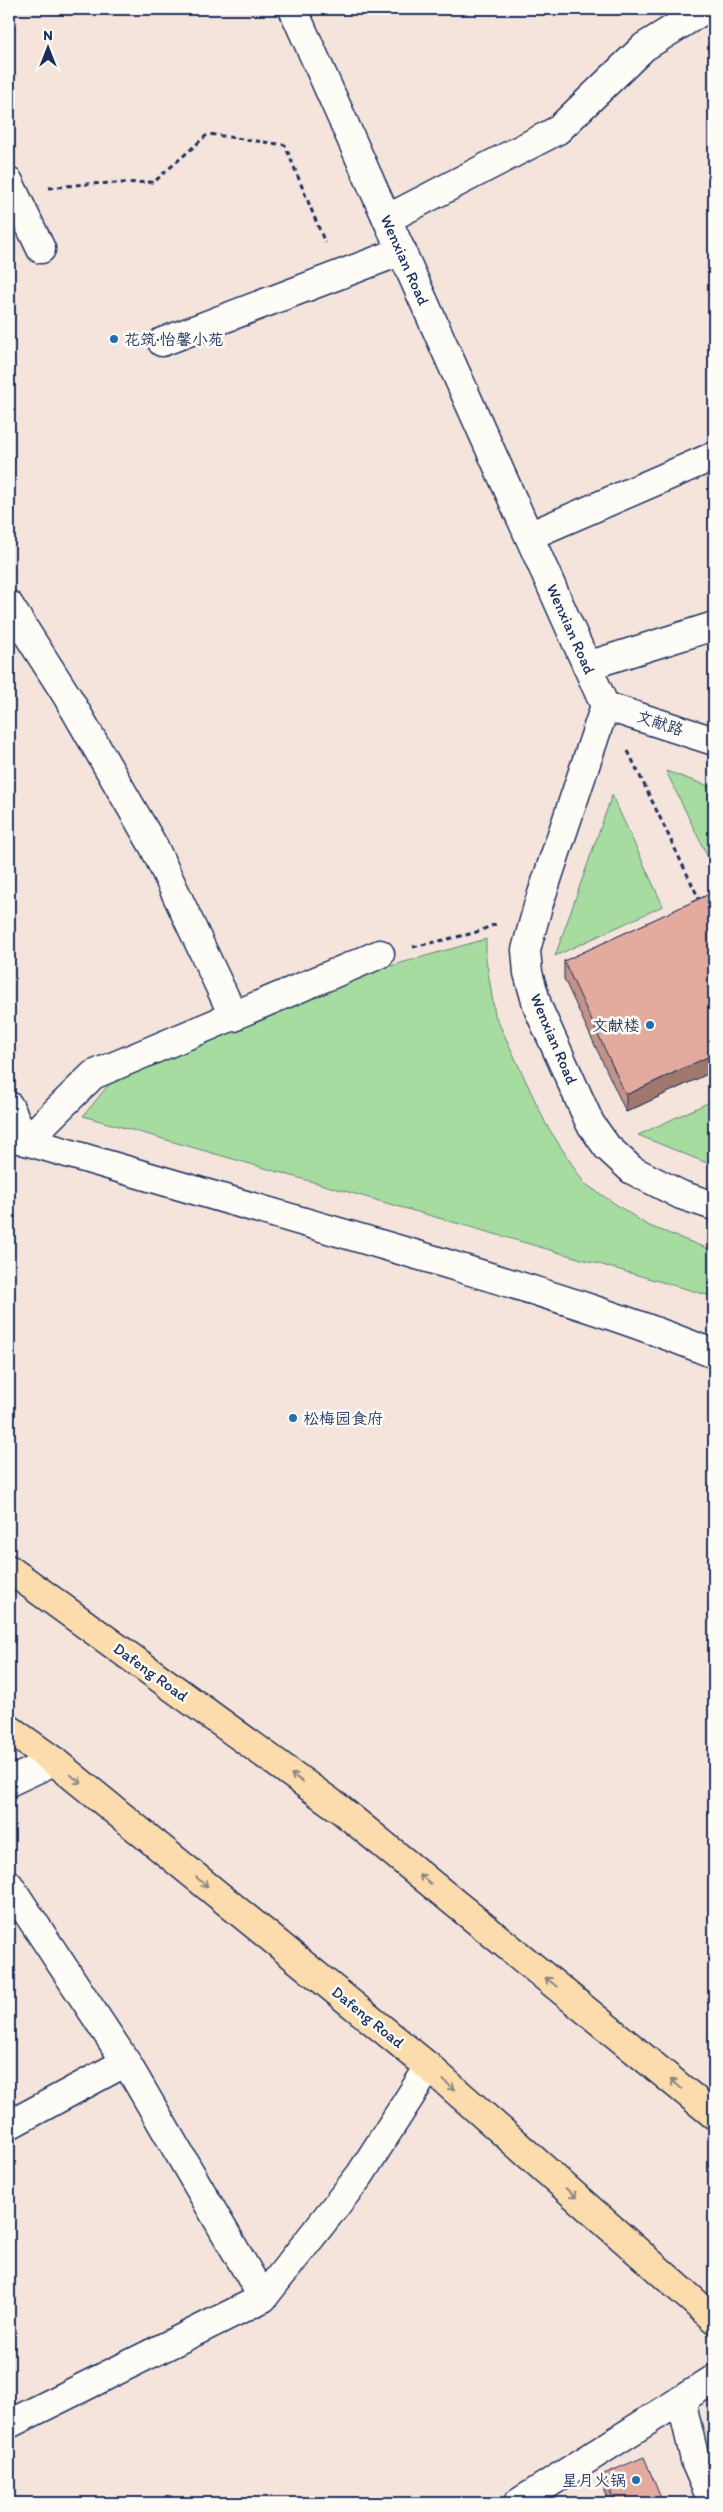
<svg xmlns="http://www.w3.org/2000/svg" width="723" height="2512" viewBox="0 0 723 2512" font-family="Itim,'LXGW WenKai TC',sans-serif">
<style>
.green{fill:#a6dc9f;stroke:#60867e}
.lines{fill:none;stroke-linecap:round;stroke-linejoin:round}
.minor-casing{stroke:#1b2f5e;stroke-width:31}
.highway-casing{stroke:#1b2f5e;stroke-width:31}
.path{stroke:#1b2f5e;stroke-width:3;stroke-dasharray:5 4;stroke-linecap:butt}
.minor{stroke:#fdfcf7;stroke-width:28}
.highway{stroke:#fcdcac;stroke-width:28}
.wall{fill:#c39387;stroke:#1b2f5e}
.shaded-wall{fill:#9f786e;stroke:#1b2f5e}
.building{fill:#e3ab9d;stroke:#1b2f5e}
.oneway{stroke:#8c8685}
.poi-dot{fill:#1f6fb2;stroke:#fdfcf7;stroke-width:2}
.labels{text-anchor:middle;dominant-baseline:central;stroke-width:5;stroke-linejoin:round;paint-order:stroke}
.street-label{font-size:16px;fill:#1b2f5e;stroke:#fdfcf7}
.poi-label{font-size:16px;fill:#1b2f5e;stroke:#fdfcf7;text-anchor:start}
</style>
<rect width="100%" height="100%" fill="#f5e4dc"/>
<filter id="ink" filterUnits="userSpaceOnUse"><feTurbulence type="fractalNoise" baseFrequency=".02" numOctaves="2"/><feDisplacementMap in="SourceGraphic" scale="10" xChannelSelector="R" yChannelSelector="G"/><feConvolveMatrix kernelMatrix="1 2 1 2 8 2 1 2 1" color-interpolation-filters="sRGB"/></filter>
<g filter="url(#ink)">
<g class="green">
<path d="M666,771L714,788V870Z"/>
<path d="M612,795L663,906L555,956Z"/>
<path d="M486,939V959L495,1015L546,1124L584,1183L647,1225L714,1251V1297L83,1116L115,1077L376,970Z"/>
<path d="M714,1100V1166L638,1135Z"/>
</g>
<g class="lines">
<g class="minor-casing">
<g id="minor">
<path d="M293,9L605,706L538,906L526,950L528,973L538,1008L590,1123L607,1147L632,1170L681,1195L714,1206"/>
<path d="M9,182L41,249"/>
<path d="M387,219L558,130L644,47L705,9"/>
<path d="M162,342L402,251"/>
<path d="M529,536L714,456"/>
<path d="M9,605L67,696L154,847L234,1017"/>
<path d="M587,666L714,626"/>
<path d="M605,706L714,741"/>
<path d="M9,1106L26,1141L93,1075L380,954"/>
<path d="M9,1136C149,1178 290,1217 431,1259C526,1288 622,1316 714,1354"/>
<path d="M9,1782L54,1761"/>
<path d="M9,1885L126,2062L263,2298"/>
<path d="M9,2125L126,2062"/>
<path d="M681,2400L696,2464L713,2503"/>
<path d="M9,2424L263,2298L360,2175L429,2067"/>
<path d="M518,2503L714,2379"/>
</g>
</g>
<g class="highway-casing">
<g id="highway">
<path d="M9,1569L340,1809L714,2115"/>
<path d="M9,1729L54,1761L429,2067L714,2319"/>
</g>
</g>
<g class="path">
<path d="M49,188L84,184L154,182L208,134L285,145L325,243"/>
<path d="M628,751L700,901"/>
<path d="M413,947L474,933L496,924"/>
</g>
<use href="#minor" class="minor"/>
<use href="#highway" class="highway"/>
</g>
<g class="wall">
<path d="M714,892V1071L626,1112L564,979V961Z"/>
<path d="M604,2474L663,2503H610L604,2489Z"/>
</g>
<path class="shaded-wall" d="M714,1054V1071L626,1112V1095Z"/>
<g class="building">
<path d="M714,892V1054L626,1095L564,961Z"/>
<path d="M644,2457L663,2503H615L604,2474Z"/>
</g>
<defs><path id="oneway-shaft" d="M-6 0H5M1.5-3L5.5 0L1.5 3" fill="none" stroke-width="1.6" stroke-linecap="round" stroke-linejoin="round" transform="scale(1.25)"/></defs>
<g class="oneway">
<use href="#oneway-shaft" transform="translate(297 1778) rotate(-144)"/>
<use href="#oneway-shaft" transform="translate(76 1779) rotate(39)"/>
<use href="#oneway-shaft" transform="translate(425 1879) rotate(-141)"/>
<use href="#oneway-shaft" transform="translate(202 1882) rotate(39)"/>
<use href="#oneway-shaft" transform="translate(551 1982) rotate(-141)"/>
<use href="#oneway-shaft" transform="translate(676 2084) rotate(-141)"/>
<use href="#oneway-shaft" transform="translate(449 2085) rotate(41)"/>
<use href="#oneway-shaft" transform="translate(571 2193) rotate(41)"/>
</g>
</g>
<g class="poi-dot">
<circle cx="114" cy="339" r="5"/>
<circle cx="650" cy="1025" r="5"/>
<circle cx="293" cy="1418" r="5"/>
<circle cx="636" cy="2480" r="5"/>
</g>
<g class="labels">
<g class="street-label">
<text transform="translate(405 260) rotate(66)">Wenxian Road</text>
<text transform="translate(571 629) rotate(66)">Wenxian Road</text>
<text transform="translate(660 723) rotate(18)">文献路</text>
<text transform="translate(554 1039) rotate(67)">Wenxian Road</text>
<text transform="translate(151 1672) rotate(36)">Dafeng Road</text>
<text transform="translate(368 2017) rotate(39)">Dafeng Road</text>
</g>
<g class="poi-label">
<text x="124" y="339">花筑·怡馨小苑</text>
<text x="640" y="1025" text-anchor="end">文献楼</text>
<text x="303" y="1418">松梅园食府</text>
<text x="626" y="2480" text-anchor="end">星月火锅</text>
</g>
</g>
<rect width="723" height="2512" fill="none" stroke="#fdfcf7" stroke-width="30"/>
<rect x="15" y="15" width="693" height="2482" fill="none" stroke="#1b2f5e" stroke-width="2" filter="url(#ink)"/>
<g transform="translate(48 48)" stroke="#fdfcf7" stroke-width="4" paint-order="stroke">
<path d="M0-4L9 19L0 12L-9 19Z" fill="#1b2f5e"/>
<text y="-8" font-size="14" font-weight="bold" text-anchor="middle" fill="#1b2f5e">N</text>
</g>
</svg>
